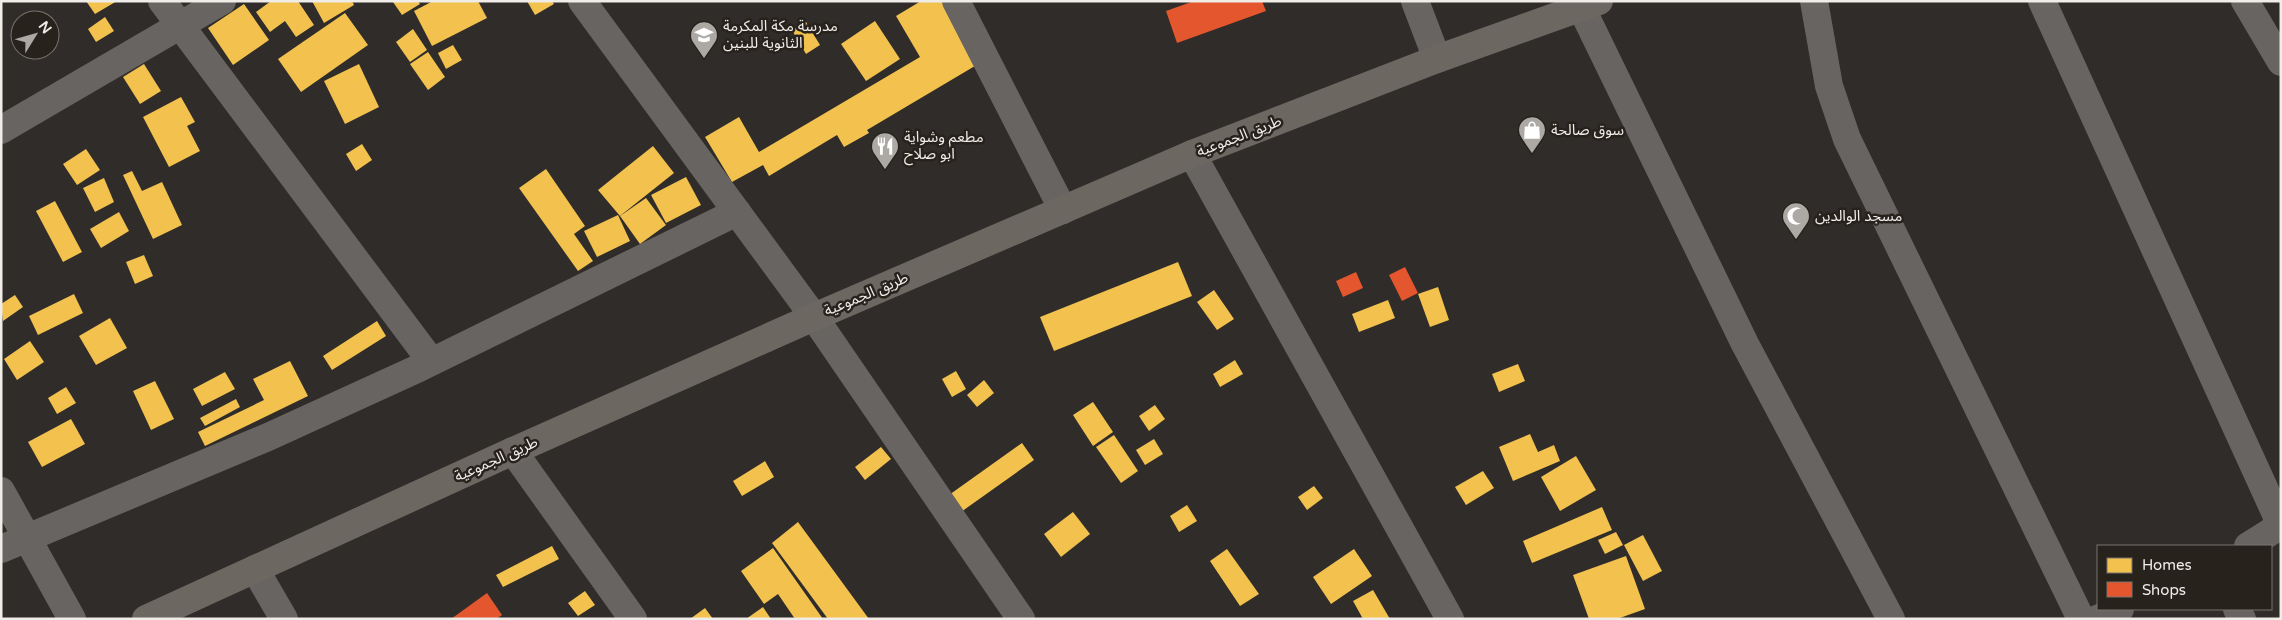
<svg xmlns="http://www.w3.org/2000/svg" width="2282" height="620" viewBox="0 0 2282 620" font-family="'Varela Round','Noto Sans Arabic',sans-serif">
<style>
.homes{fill:#f2c14e}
.shops{fill:#e4572e}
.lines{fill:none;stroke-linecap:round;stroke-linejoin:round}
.minor{stroke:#676462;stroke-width:28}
.major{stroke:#6c6761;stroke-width:28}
.labels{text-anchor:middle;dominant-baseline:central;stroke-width:5;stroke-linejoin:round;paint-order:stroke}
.poi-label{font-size:15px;fill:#f0ece8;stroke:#28221c;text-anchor:start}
.street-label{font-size:15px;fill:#f0ece8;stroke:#28221c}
</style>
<rect width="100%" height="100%" fill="#2f2c29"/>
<g class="homes">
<path d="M86,1H117L95,14Z"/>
<path d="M271,1H298L314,25L296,37L285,21L270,32L256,12Z"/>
<path d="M312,1H352L354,5L324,23Z"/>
<path d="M395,1H418L420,4L402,15L393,2Z"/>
<path d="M433,1H478L487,18L432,46L414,11Z"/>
<path d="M527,1H552L554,4L535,15Z"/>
<path d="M921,1H951L985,60L867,130L869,133L844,147L837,135L769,176L763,165L732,182L705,137L739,117L759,152L920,57L896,16Z"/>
<path d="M244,4L269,40L233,65L208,28Z"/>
<path d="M345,13L368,45L301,92L278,59Z"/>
<path d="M105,17L114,31L96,42L88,29Z"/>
<path d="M875,21L900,59L866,81L841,44Z"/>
<path d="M806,22L820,45L806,54L792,30Z"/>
<path d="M413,29L427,50L410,62L396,42Z"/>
<path d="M453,45L462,60L446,69L438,53Z"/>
<path d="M428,52L445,77L428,90L410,64Z"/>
<path d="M144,64L161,91L140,104L123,77Z"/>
<path d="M359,64L379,107L345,124L324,81Z"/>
<path d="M181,97L195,122L187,126L200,151L169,167L143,117Z"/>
<path d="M362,144L372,160L356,171L346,154Z"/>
<path d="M653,146L674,173L620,216L598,190Z"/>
<path d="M86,149L100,170L77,185L63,164Z"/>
<path d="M546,169L585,226L574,234L593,261L578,271L519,188Z"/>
<path d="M132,171L142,191L162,182L182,225L153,239L123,175Z"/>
<path d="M686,177L701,205L666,223L651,195Z"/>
<path d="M104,178L114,202L95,212L83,188Z"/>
<path d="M646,198L666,225L640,244L620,216Z"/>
<path d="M55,201L82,252L63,262L36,211Z"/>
<path d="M119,212L129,231L101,248L90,229Z"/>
<path d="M618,215L630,241L597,257L584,231Z"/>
<path d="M144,255L153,276L135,284L126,262Z"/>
<path d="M1178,262L1192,296L1054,351L1040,317Z"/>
<path d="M1438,287L1449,320L1430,327L1418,294Z"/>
<path d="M1214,290L1234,319L1217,330L1197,302Z"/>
<path d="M74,294L83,313L38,335L29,316Z"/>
<path d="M15,295L23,307L3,321L1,304Z"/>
<path d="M1388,300L1395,318L1359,332L1352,314Z"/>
<path d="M110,318L127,348L96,365L79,336Z"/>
<path d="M377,321L386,336L332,370L323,356Z"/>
<path d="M30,341L44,362L17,380L4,359Z"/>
<path d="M1235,360L1243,374L1220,387L1213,374Z"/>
<path d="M290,361L308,396L205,446L198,432L264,400L253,379Z"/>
<path d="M1518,364L1525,381L1499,392L1492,374Z"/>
<path d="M956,371L966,389L952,397L942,379Z"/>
<path d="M225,372L235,389L202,406L193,389Z"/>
<path d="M984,380L994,393L977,407L967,395Z"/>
<path d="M155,381L174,419L151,430L133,391Z"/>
<path d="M66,387L76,403L57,414L48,398Z"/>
<path d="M236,399L240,407L205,426L200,418Z"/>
<path d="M1093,402L1113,432L1093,446L1073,415Z"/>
<path d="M1155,405L1165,419L1149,431L1139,416Z"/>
<path d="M71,419L85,444L42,467L28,442Z"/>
<path d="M1530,434L1538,452L1554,445L1560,461L1513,481L1499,447Z"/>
<path d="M1114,435L1138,471L1121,483L1096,447Z"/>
<path d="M1154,439L1163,454L1145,465L1136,450Z"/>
<path d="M1022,443L1034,460L961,512L949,495Z"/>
<path d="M881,447L891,459L865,480L855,467Z"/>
<path d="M1576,456L1596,490L1560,511L1541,477Z"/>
<path d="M765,461L774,477L742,496L733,481Z"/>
<path d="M1483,471L1494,488L1466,505L1455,487Z"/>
<path d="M1314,486L1323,498L1307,510L1298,497Z"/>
<path d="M1187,505L1197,521L1179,532L1170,516Z"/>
<path d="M1602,507L1612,530L1532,563L1523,541Z"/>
<path d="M1073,512L1090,534L1061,557L1044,534Z"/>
<path d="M798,522L869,619H828L772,543Z"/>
<path d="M1616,532L1623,545L1605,554L1598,540Z"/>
<path d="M1643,535L1662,571L1643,581L1624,545Z"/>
<path d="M552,546L559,559L503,587L496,575Z"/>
<path d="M773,548L823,619H795L778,594L764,604L741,571Z"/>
<path d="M1227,549L1259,594L1240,606L1210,561Z"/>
<path d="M1354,549L1372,576L1331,604L1313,577Z"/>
<path d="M1626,556L1645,609L1617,619H1589L1573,575Z"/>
<path d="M1373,590L1390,619H1363L1353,601Z"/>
<path d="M585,591L595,605L578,616L568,603Z"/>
<path d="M763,607L771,619H746Z"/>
<path d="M705,608L713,619H690Z"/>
</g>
<g class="shops">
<path d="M1194,1H1262L1266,11L1177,43L1166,11Z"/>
<path d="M1405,267L1418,293L1402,301L1389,275Z"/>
<path d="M1356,272L1363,288L1343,297L1336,281Z"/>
<path d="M487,593L502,615L496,619H451Z"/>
</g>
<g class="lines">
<g class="minor">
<path d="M162,1L431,361"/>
<path d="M582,1L814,317L1021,619"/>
<path d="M956,1L1063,210"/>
<path d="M1415,1L1437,59"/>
<path d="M1814,1L1829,86L1847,139L2081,619"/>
<path d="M2042,1L2275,512L2279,522L2272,531L2248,546"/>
<path d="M2245,1L2281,62"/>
<path d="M1581,7L1745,344L1891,619"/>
<path d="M1,130L222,1"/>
<path d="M1192,154L1450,619"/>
<path d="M513,451L633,619"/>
<path d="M1,491L72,619"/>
<path d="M1,549L268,437L419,368L737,212"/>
<path d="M255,569L284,619"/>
<path d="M2237,609L2242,619"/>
<path d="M2097,619L2120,609"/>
</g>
<path class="major" d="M146,619L513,451L814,317L1192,154L1437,59L1599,1"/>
</g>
<defs>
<g id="school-pin" transform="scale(1.4375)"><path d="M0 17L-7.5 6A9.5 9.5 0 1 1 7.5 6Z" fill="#aca9a5" stroke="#28221c"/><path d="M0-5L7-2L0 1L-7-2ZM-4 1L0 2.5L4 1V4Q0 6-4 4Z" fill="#fff"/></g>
<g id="shop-pin" transform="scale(1.4375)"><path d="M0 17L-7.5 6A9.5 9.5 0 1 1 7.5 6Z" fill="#aca9a5" stroke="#28221c"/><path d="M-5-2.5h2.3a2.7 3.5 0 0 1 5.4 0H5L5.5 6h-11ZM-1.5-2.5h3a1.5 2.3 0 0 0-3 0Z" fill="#fff"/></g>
<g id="restaurant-pin" transform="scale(1.4375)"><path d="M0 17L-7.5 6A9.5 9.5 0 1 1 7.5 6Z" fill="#aca9a5" stroke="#28221c"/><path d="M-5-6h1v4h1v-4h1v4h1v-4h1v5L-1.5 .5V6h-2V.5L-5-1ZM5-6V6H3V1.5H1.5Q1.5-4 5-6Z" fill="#fff"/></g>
<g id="mosque-pin" transform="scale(1.4375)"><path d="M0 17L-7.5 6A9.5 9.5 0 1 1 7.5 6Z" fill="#aca9a5" stroke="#28221c"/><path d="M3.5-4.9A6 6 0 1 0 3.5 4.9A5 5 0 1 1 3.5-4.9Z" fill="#fff"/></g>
</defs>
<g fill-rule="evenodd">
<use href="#school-pin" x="704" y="35"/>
<use href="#shop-pin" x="1532" y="130"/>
<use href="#restaurant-pin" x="885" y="146"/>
<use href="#mosque-pin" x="1796" y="216"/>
</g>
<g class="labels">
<g class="poi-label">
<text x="723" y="26">مدرسة مكة المكرمة<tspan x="723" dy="17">الثانوية للبنين</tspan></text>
<text x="1551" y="130">سوق صالحة</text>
<text x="904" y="137">مطعم وشواية<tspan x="904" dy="17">ابو صلاح</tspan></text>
<text x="1815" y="216">مسجد الوالدين</text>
</g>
<g class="street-label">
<text transform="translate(1239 136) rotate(-21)">طريق الجموعية</text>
<text transform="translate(866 294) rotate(-23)">طريق الجموعية</text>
<text transform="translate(496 459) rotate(-24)">طريق الجموعية</text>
</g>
</g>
<rect width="2282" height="620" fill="none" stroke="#f0ece8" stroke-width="5"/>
<rect x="2097" y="545" width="175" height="65" fill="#28221c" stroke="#78736e"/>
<rect x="2107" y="558" width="25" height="15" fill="#f2c14e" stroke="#78736e"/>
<text x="2142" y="570" font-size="15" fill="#f0ece8">Homes</text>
<rect x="2107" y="582" width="25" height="15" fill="#e4572e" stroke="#78736e"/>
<text x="2142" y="595" font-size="15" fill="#f0ece8">Shops</text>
<g transform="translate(35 35) rotate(53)"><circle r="24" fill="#28221c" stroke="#78736e"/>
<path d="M0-4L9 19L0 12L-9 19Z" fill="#aca9a5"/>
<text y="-8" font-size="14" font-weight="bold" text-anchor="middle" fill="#f0ece8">N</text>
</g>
</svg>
